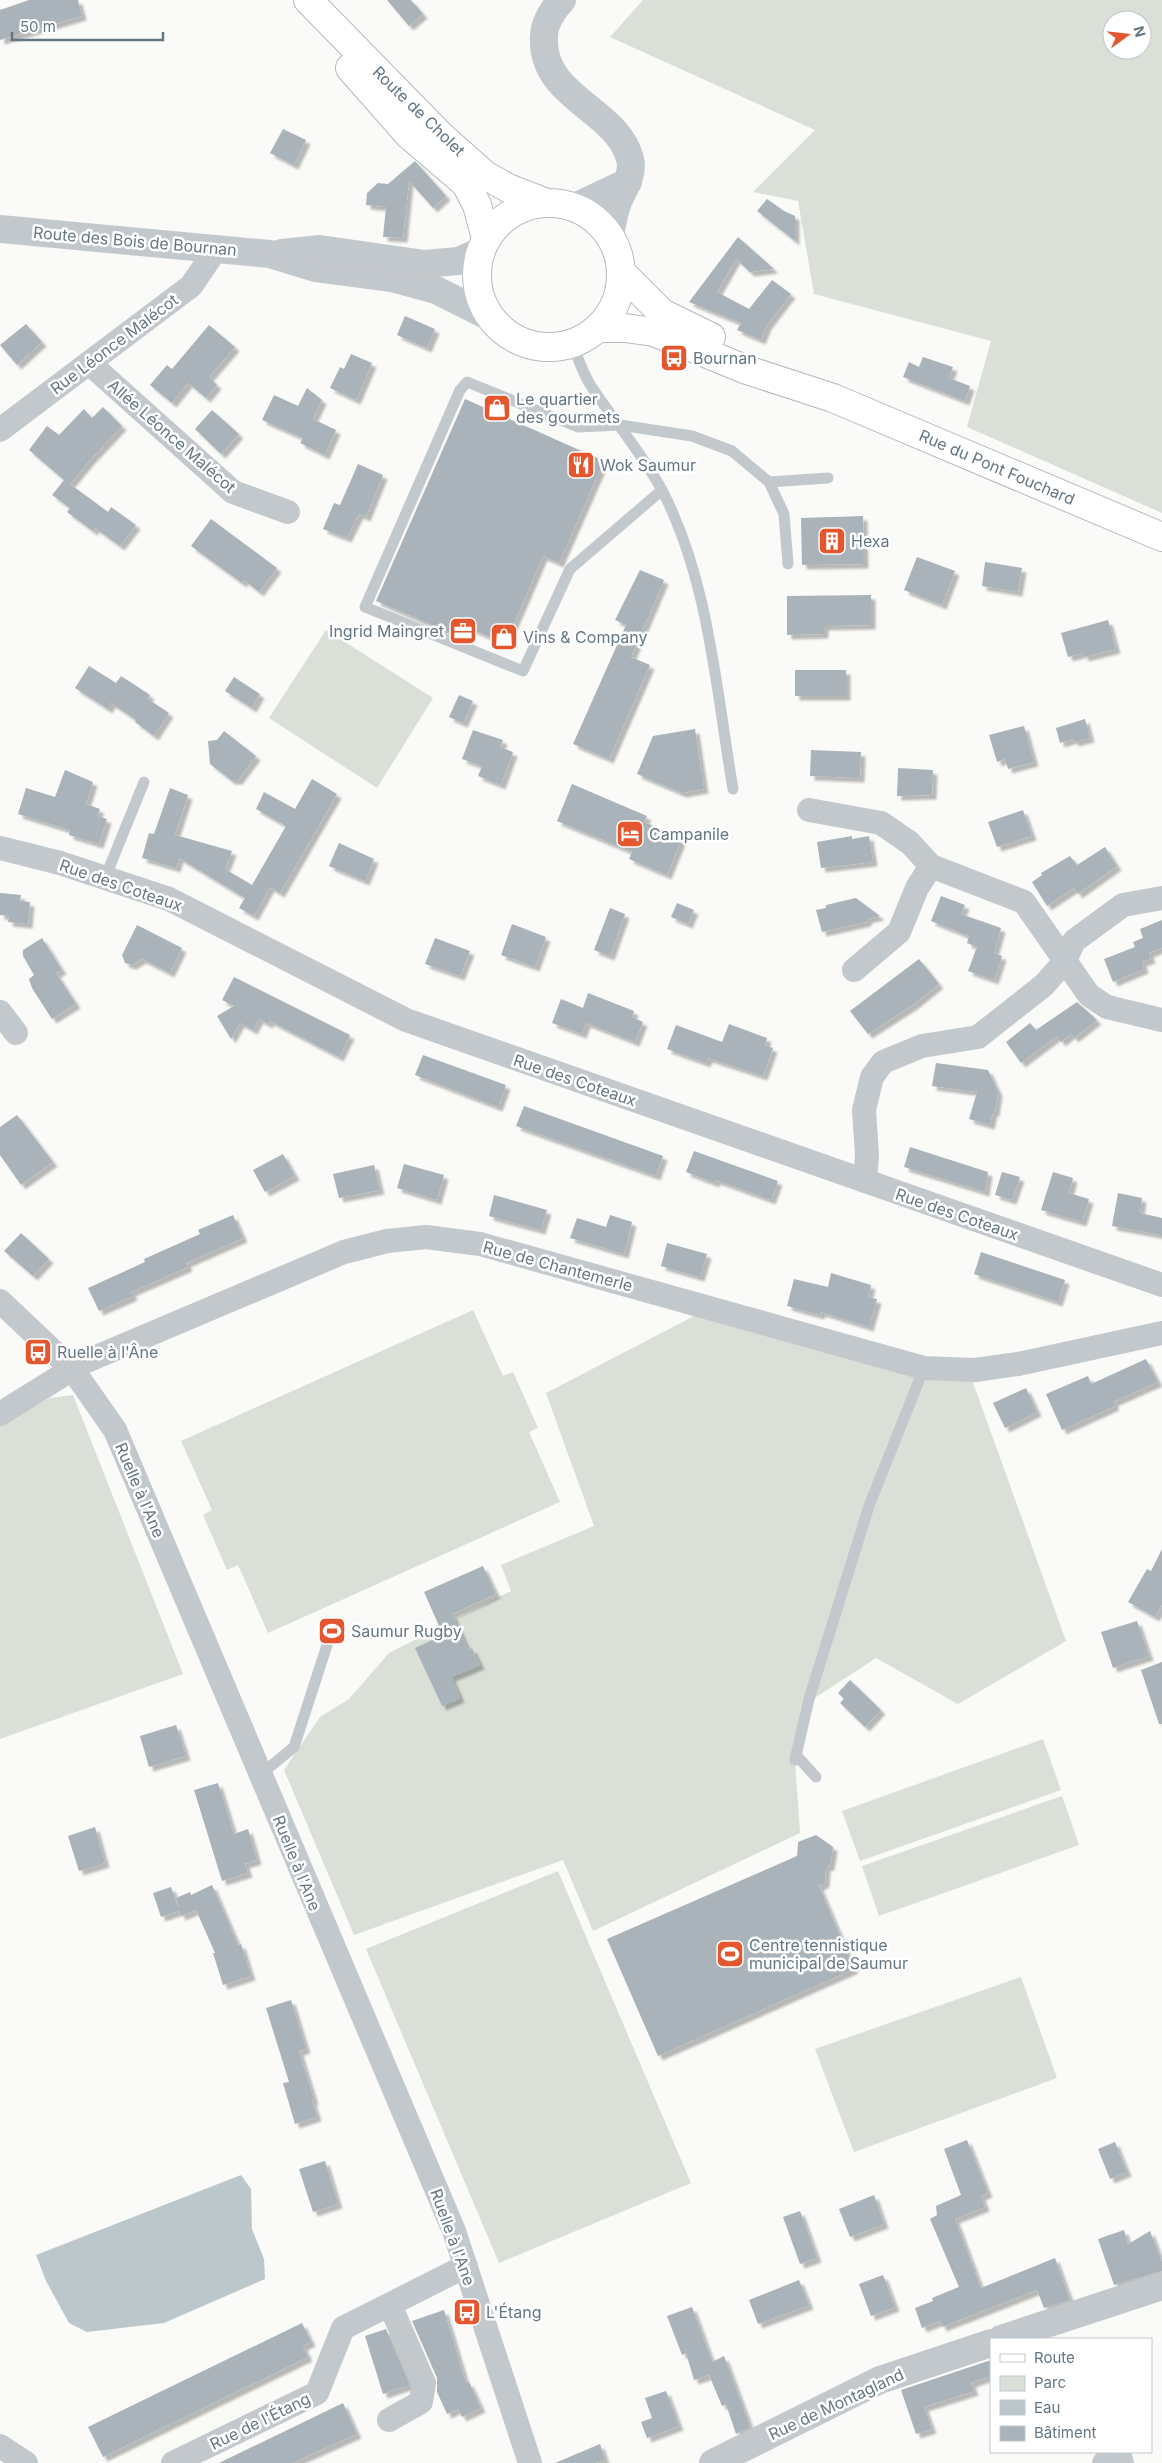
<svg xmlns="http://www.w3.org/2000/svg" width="1162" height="2463" viewBox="0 0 1162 2463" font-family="Inter,sans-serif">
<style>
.green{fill:#dadfd7;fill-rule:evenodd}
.water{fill:#bbc7cb}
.building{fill:#aab3b9;filter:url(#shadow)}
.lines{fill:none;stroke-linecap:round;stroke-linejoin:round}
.secondary-casing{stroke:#b3babf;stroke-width:30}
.service{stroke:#c3c8cc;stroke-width:11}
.minor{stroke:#c3c8cc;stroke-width:24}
.tertiary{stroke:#c3c8cc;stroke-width:28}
.secondary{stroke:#fff;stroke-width:28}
.labels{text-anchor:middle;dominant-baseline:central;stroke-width:5;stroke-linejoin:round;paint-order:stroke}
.street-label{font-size:16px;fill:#657683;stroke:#fff}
.poi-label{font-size:16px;fill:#657683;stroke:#fff;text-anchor:start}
</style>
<defs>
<filter id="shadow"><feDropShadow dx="4.5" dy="4.5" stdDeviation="1" flood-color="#0004"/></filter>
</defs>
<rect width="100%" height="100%" fill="#fafaf8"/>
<g class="green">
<path d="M643,0H1162V513L967,427L991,341L814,294L798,201L753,192L815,130L610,37ZM1112,20H1142V50H1112Z"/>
<path d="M326,630L433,698L377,788L269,718Z"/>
<path d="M473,1310L503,1376L513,1372L538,1428L529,1432L560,1502L268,1633L238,1565L227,1570L203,1515L212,1510L181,1441Z"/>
<path d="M698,1314L971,1377L1066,1641L958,1704L876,1658L801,1707L795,1760L800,1833L593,1931L563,1860L354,1935L284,1770L320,1717L349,1699L389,1653L511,1591L501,1565L594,1526L546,1393Z"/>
<path d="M73,1395L183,1674L0,1739V1425L50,1398Z"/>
<path d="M1043,1739L1061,1790L860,1861L842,1811Z"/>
<path d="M1062,1796L1079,1845L879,1916L862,1866Z"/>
<path d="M558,1871L691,2183L499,2263L366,1949Z"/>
<path d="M1021,1977L1057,2078L854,2152L815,2049Z"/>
</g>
<path class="water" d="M241,2175L251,2189L252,2229L264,2259L265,2279L164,2323L87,2332L69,2323L46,2281L36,2255Z"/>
<g class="building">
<path d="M29,0H78L82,16L0,40V10Z"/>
<path d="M387,0H411L423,14L409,26Z"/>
<path d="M283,129L306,140L294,165L270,153Z"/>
<path d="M415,161L446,196L433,208L409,181L403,238L383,237L386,207L366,205L367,193L378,183L388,184Z"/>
<path d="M767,199L784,211L795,216V241L757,211Z"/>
<path d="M738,237L774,269L750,272L736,259L717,292L749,309L772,280L791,294L767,325L761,340L737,330L741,323L689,302Z"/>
<path d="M405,316L435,329L427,348L397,335Z"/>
<path d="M26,324L42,342L17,365L0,345Z"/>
<path d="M209,325L235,347L209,377L217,385L206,398L188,383L172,403L150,385L167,365L172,369Z"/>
<path d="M351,354L372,363L356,400L330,388L340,367L344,369Z"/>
<path d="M923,357L953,367L949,378L970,386L965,401L903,377L909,362L919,367Z"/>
<path d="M307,388L322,400L313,419L336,430L325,455L300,443L303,438L262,420L274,395L298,406Z"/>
<path d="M465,399L604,461L559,563L543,556L505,644L472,629L467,640L376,601Z"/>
<path d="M103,407L122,426L89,461L70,484L108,512L111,507L136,525L120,546L95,528L93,531L67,512L70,508L52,495L64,480L29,450L47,426L59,435L84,409L92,418Z"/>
<path d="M212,410L239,434L221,454L195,429Z"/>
<path d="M358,464L383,475L366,517L359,514L347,538L323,529L334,503L340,505Z"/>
<path d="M863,516L864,564L802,565L801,518Z"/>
<path d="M211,519L277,568L259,592L244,580L242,583L191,546Z"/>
<path d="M917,557L955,571L942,605L904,590Z"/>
<path d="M985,562L1022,568L1018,592L982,586Z"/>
<path d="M640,570L664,580L631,657L650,665L609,759L573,744L626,625L615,620Z"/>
<path d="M871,595V625L824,626V634L787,635V596Z"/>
<path d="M1108,620L1116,649L1084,657L1083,653L1068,657L1061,633Z"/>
<path d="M89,666L116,683L121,676L150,695L148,699L169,713L154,736L135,722L136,720L111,703L108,709L75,688Z"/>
<rect x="795" y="670" width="51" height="26"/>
<path d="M234,677L260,694L252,708L225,691Z"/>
<path d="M459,695L473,701L463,723L449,717Z"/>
<path d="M1085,719L1090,738L1074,742L1073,739L1060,743L1056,728Z"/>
<path d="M1024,726L1034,762L1008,769L1005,759L997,762L989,735Z"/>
<path d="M695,729L704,789L682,793L637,774L653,736Z"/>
<path d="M473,730L503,740L500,747L513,752L501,785L478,776L482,766L462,759Z"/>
<path d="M224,731L256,756L238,780H231L210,764L208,741L217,740Z"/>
<path d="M811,750L861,752L860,778L810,776Z"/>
<path d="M898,768L933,770L932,795L897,796Z"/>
<path d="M65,770L93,782L86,804L100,809L97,816L107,819L99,844L69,835L70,830L18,814L26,788L55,797Z"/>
<path d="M312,779L337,794L280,893L270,887L254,916L239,908L245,898L179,858L176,868L142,858L149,833L154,834L170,788L188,795L175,835L232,851L225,869L252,885L286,826L256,809L264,792L295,809Z"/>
<path d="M572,784L647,816L644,822L682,838L667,875L629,859L632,852L557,821Z"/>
<path d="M1023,810L1032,836L997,847L988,822Z"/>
<path d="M852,836V839L869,836L873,862L821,868L817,842Z"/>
<path d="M339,843L374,859L365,881L329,866Z"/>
<path d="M1105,847L1117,866L1078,894L1074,888L1047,906L1032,882L1042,875L1041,873L1070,856L1077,865Z"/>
<path d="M0,893L21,895L20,901L30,902L28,924L8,922L9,916L0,915Z"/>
<path d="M941,896L965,905L961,914L1001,928L994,953L1002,956L994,980L968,971L977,947L967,943L969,936L931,921Z"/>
<path d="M856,898L880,916L867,919V922L822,932L816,910L826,908V905Z"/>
<path d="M677,903L694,910L688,924L671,917Z"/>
<path d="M610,908L625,914L610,956L594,950Z"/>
<path d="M1162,920V948L1149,953L1151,959L1142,962L1144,969L1113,982L1104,959L1135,947L1133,942L1143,938L1140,929Z"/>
<path d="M512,924L546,937L535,967L501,955Z"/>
<path d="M137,925L182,948L170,973L142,959L132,965L125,963L122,955Z"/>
<path d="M42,938L62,970L56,973L76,1004L52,1019L32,988L29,979L34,975L23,956V950Z"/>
<path d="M435,938L470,951L460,976L425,964Z"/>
<path d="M919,959L939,984L913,1005L868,1034L850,1011Z"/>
<path d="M234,977L350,1035L339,1057L270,1021L268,1024L259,1019L253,1030L240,1023L231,1039L217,1016L234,1006L222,1000Z"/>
<path d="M588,993L634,1011L632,1017L643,1022L635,1042L586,1023L582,1034L552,1023L561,999L583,1008Z"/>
<path d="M1077,1002L1097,1020L1074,1038L1071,1034L1061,1042L1057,1036L1021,1063L1006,1042L1030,1023L1036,1030Z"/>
<path d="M729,1024L767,1038L765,1045L773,1048L763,1076L708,1058L706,1063L667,1049L676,1025L722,1042Z"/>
<path d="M423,1055L506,1085L498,1107L415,1075Z"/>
<path d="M936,1063L988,1070L998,1092L995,1112H993L990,1125L969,1119L977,1092L932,1086Z"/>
<path d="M524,1106L663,1156L656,1176L516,1126Z"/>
<path d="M17,1115L53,1162L21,1185L0,1155V1127Z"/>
<path d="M910,1147L988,1172L985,1192L904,1167Z"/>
<path d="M694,1151L778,1181L771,1200L716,1180L715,1183L686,1172Z"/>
<path d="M283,1154L295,1176L265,1192L253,1170Z"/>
<path d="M404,1164L444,1175L437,1200L397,1188Z"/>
<path d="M374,1165L380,1190L339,1198L333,1174Z"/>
<path d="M1002,1172L1020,1177L1012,1200L995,1195Z"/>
<path d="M1053,1172L1073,1178L1069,1193L1089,1199L1082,1222L1041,1210Z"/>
<path d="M1118,1193L1142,1198L1140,1213L1162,1218V1235L1112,1226Z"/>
<path d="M494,1195L547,1210L541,1230L489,1216Z"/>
<path d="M233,1215L243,1238L186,1263L188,1267L131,1292L133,1296L99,1311L88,1288L145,1262L144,1259L200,1234L198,1230Z"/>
<path d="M610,1215L632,1222L624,1254L570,1238L577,1218L606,1227Z"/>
<path d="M21,1233L49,1259L33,1276L4,1251Z"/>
<path d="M667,1243L707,1254L700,1277L661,1266Z"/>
<path d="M981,1252L1065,1280L1058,1302L974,1274Z"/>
<path d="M831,1273L871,1285L868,1297L877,1299L869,1327L821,1312L820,1315L787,1306L794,1279L828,1287Z"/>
<path d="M1146,1359L1158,1382L1113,1402L1115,1406L1062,1430L1046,1394L1088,1376L1091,1384Z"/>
<path d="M1026,1388L1037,1412L1005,1428L993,1403Z"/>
<path d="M1162,1549V1605L1155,1617L1128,1602L1147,1569L1151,1571Z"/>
<path d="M483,1566L496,1594L452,1614L468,1650L472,1648L480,1665L451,1677L460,1698L442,1706L415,1648L443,1635L424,1592Z"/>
<path d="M1137,1621L1149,1656L1113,1668L1101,1632Z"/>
<path d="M1162,1662V1724H1159L1141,1670Z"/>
<path d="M850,1680L881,1710L865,1727L840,1703L844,1699L838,1693Z"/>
<path d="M176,1725L186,1756L149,1767L140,1736Z"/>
<path d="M218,1783L234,1834L248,1829L257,1860L245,1864L248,1873L222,1881L194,1790Z"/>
<path d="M95,1827L105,1863L79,1871L68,1836Z"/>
<path d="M816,1835L833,1847L830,1866L826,1867L825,1883L819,1886L854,1969L658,2056L607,1939L797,1856L798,1842Z"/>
<path d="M212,1885L238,1945L241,1944L251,1976L223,1985L213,1953H215L196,1910L181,1916L179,1911L161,1917L153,1893L171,1887L179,1910L176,1898L190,1892L191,1895Z"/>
<path d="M291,2000L306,2049L299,2051L314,2100L312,2101L317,2117L295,2124L283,2083L289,2082L266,2008Z"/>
<path d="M967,2140L988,2193L981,2196L985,2207L955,2219L981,2288L1055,2258L1070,2300L1044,2308L1037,2290L942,2327L940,2321L922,2328L915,2308L933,2301L932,2298L959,2287L930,2219L937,2215L936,2206L961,2195L944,2149Z"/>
<path d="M1115,2142L1127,2172L1110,2179L1098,2149Z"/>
<path d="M325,2161L338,2204L313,2212L299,2169Z"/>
<path d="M874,2195L884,2224L850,2237L839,2209Z"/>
<path d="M800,2211L817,2258L800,2264L783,2217Z"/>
<path d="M1124,2230L1128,2244L1150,2231L1162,2263V2271L1114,2285L1098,2239Z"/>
<path d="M883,2275L895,2307L871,2316L859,2284Z"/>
<path d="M799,2280L809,2305L758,2324L749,2300Z"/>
<path d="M692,2307L712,2362L724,2356L748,2421L750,2427L736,2434L726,2404L722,2406L709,2375L694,2380L686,2353L682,2355L667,2316Z"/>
<path d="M444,2310L466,2383L469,2382L481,2408L462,2417L458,2409L447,2414L437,2392V2378L412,2321Z"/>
<path d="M302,2323L311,2342L303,2346L308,2357L103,2457L88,2427Z"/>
<path d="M386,2329L410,2385L383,2394L365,2336Z"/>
<path d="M991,2360V2376L971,2383L974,2391L924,2407L932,2429L916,2434L901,2390Z"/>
<path d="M666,2391L679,2426L647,2438L641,2422L652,2418L645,2398Z"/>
<path d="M343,2403L357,2434L292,2463H219Z"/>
<path d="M600,2444L605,2460L595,2463H555Z"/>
</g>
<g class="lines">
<g class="secondary-casing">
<g id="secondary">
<path d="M308,0L441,136L485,175L508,188L544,202"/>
<path d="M350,68L409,135L466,184L477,205L486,238"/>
<circle cx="549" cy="275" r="72"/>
<path d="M622,273L662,313L711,337"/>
<path d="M600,328H625L654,332L747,370L833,398L1162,537"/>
</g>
</g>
<g class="service">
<path d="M573,345C578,358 583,374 591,386C614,421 642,453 662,490C709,581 716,689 733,789"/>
<path d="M769,482L828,478"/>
<path d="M662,490L570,569L523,671L365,607L460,390L467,382L578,427L620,425L692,436L732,451L769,482L784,514L788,564"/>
<path d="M105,878L144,782"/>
<path d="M796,1755L816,1777"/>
<path d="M795,1760L809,1699L869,1506L924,1368"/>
<path d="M260,1775L294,1747L329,1639"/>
</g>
<g class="minor">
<path d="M89,363L233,492L288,512"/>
<path d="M0,430L191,286L217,248"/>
<path d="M809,810L881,823L910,843L931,866L1024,902L1089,995L1107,1007L1162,1020"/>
<path d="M0,848L60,863L169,899L406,1020L1162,1285"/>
<path d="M854,970L899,932L917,888L931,866"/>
<path d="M0,1012L16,1033"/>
<path d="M865,1181L867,1155L864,1110L872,1077L883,1062L922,1046L978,1037L1044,985L1064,962L1074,941L1123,905L1162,898"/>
<path d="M0,1301L73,1370L115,1430L454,2231L530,2463"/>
<path d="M0,1414L82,1363L344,1252L387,1241L426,1237L480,1244L924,1368L975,1370L1018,1364L1162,1333"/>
<path d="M389,2420L421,2402L424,2383L390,2305"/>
<path d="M0,2446L26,2463"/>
<path d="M173,2463L317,2393L343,2328L466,2266"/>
<path d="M1104,2463L1120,2457L1122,2463"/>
</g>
<g class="tertiary">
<path d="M562,0C553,9 544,24 544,36C540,98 617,108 630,159C634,174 624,188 618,202C614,212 612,224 610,235"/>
<path d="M575,207L628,182"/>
<path d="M0,229L270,254L316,268L392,278L436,290L488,316"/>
<path d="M282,253L320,249L425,264L458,261L479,252"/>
<path d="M1001,2339L1162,2286"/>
<path d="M713,2463L880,2380L991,2343"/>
</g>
<use href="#secondary" class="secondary"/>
</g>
<defs>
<g id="bus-square" transform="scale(1.4375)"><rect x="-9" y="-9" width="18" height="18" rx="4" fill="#e4572e" stroke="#fff"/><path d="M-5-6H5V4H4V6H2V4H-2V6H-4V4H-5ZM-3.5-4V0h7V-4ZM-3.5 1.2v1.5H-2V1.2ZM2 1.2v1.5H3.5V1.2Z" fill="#fff"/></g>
<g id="shop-square" transform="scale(1.4375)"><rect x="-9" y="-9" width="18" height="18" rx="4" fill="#e4572e" stroke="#fff"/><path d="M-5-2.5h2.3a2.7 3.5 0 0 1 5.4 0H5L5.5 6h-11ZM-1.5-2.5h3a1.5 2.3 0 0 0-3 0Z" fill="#fff"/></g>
<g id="restaurant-square" transform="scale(1.4375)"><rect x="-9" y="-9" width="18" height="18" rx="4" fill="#e4572e" stroke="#fff"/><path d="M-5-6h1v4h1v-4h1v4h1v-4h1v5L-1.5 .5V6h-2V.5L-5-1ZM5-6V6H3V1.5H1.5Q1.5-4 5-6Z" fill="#fff"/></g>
<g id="building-square" transform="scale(1.4375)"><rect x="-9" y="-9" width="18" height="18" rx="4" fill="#e4572e" stroke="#fff"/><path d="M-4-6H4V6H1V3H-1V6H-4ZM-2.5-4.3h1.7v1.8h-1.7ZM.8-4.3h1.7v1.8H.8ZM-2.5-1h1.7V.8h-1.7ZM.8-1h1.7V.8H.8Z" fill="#fff"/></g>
<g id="office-square" transform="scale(1.4375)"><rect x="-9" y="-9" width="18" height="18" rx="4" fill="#e4572e" stroke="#fff"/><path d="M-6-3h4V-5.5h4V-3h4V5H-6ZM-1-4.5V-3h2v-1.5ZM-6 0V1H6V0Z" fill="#fff"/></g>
<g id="hotel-square" transform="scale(1.4375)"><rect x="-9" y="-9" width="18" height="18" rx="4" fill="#e4572e" stroke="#fff"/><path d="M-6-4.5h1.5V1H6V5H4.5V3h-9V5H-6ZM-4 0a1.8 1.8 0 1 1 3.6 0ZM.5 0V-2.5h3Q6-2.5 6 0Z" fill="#fff"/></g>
<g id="stadium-square" transform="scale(1.4375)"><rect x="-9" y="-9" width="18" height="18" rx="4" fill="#e4572e" stroke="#fff"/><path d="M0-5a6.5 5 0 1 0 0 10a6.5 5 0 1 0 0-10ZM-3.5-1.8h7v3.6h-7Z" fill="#fff"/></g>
</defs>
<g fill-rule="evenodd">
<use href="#bus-square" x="674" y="358"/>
<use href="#shop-square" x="497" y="408"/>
<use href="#restaurant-square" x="581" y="465"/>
<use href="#building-square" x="832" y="541"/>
<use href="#office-square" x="463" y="631"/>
<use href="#shop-square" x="504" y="637"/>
<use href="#hotel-square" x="630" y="834"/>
<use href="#bus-square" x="38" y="1352"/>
<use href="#stadium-square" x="332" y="1631"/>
<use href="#stadium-square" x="730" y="1954"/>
<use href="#bus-square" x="467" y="2312"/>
</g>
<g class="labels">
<g class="street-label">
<text transform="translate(419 111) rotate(44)">Route de Cholet</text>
<text transform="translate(135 241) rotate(5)">Route des Bois de Bournan</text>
<text transform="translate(114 344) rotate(-37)">Rue Léonce Malécot</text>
<text transform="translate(172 436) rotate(41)">Allée Léonce Malécot</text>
<text transform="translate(997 467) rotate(23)">Rue du Pont Fouchard</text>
<text transform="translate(121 885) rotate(19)">Rue des Coteaux</text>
<text transform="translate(575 1080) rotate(19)">Rue des Coteaux</text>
<text transform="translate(957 1214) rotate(19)">Rue des Coteaux</text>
<text transform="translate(558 1266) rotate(15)">Rue de Chantemerle</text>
<text transform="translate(140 1490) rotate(67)">Ruelle à l'Ane</text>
<text transform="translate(297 1863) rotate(68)">Ruelle à l'Ane</text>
<text transform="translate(453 2237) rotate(70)">Ruelle à l'Ane</text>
<text transform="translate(836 2404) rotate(-25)">Rue de Montagland</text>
<text transform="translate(260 2421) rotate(-26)">Rue de l'Étang</text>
</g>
<g class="poi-label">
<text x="693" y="358">Bournan</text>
<text x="516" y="399">Le quartier<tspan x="516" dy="18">des gourmets</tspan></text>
<text x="600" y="465">Wok Saumur</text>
<text x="851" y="541">Hexa</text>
<text x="444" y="631" text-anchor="end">Ingrid Maingret</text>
<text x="523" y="637">Vins &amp; Company</text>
<text x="649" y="834">Campanile</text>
<text x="57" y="1352">Ruelle à l'Âne</text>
<text x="351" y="1631">Saumur Rugby</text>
<text x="749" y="1945">Centre tennistique<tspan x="749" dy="18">municipal de Saumur</tspan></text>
<text x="486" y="2312">L'Étang</text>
</g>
</g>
<rect x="990" y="2338" width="162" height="115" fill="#ffffff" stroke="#c1c8cd"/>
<rect x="1000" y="2354" width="25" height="8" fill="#ffffff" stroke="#c1c8cd"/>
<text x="1034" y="2363" font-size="15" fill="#657683">Route</text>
<rect x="1000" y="2376" width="25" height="15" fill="#dadfd7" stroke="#c1c8cd"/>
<text x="1034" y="2388" font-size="15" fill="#657683">Parc</text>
<rect x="1000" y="2400" width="25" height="15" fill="#bbc7cb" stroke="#c1c8cd"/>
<text x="1034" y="2413" font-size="15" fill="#657683">Eau</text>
<rect x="1000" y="2426" width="25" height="15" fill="#aab3b9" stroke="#c1c8cd"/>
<text x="1034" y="2438" font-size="15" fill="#657683">Bâtiment</text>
<g transform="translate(1127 35) rotate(75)"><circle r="24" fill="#ffffff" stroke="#c1c8cd"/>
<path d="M0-4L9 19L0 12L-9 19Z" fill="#e4572e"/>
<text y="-8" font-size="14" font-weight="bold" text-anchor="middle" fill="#657683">N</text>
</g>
<path d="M12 32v8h151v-8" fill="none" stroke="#657683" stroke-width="2.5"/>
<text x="20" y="32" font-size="15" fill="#657683" stroke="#ffffff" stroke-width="4" paint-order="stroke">50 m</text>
</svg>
